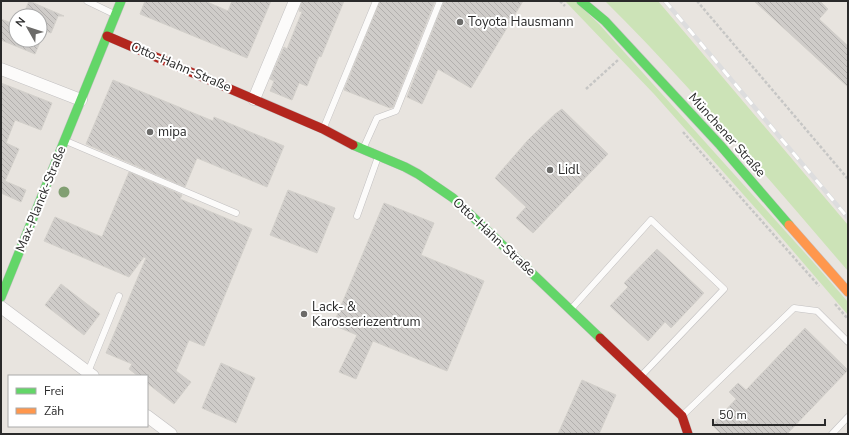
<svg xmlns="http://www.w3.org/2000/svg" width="849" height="435" viewBox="0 0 849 435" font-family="'Nunito Sans',sans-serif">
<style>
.grass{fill:#cce3b7}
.building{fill:url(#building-back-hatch);stroke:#d3d0cb}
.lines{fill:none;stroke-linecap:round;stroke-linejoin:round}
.lane-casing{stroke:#c2c0c1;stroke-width:7}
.street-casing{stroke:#c2c0c1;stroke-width:13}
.fast-casing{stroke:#c2c0c1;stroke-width:10}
.slow-casing{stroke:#c2c0c1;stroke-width:10}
.jam-casing{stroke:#c2c0c1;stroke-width:10}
.path{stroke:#c6c6c5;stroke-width:2.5;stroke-dasharray:3 2;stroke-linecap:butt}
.lane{stroke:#fcfbfa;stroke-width:6}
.street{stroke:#fcfbfa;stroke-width:12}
.fast{stroke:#63d668;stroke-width:9}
.slow{stroke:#ff974d;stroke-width:9}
.jam{stroke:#b3261e;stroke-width:9}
.rail-casing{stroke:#ddddde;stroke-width:4.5}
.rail{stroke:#fff;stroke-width:3;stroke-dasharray:9;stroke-linecap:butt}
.tree{fill:#819f72}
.poi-dot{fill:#6c6b69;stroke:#fff;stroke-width:1.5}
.labels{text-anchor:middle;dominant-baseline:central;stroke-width:4;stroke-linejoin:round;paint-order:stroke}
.poi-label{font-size:13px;fill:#2a2a2a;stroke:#fff;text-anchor:start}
.street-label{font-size:13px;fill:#2a2a2a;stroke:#fff}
</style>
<defs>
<pattern id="building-back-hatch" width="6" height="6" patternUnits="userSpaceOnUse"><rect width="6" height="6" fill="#cfccc9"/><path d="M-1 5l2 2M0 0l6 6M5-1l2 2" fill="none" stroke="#b2afad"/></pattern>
</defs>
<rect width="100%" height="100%" fill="#e8e4df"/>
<g class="grass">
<path d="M565,1H575L599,24L814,263L848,302V315L775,230L654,94Z"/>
<path d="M605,1H658L848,225V271C769,180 691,86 605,1Z"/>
</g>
<g class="building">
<path d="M29,1L64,16H58L51,33L40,29V16H23Z"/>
<path d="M145,1H205L228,11L232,1H271L247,58L140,14Z"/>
<path d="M302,1H344L321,57L319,56L307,86L299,83L292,100L270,91L274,81L270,79L284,47L287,49L295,29L302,12L299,11Z"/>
<path d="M380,1H435L393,107L390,108L344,90Z"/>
<path d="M444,1H523L471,88L438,69L422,104L407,97Z"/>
<path d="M754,1H820L828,9L819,19L848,46V87Z"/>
<path d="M1,19L16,25V40H41L35,54L1,40Z"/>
<path d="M113,80L213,121L214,117L284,146L267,187L197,158L185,187L86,144Z"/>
<path d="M1,83L52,103L41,130L15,120L6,143L19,149L5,181L26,190L21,202L1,193Z"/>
<path d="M562,109L608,154L533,233L516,218L526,207L495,178L528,140L555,114Z"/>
<path d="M129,172L182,195L180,199L252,229L204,346L189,340L176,371L191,382L174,404L147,383V376H138L129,369L132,364L106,353L146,258L144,257L129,277L44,241L55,217L102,237Z"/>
<path d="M288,190L335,208L317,253L270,235Z"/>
<path d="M384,203L434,223L421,255L484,281L447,371L373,341L356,379L339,372L357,335L333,325Z"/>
<path d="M657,249L704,293L671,328L665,322L648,341L610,306L628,287L624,283Z"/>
<path d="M61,284L100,314L84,335L45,305Z"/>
<path d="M805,328L848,370L787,434H721L712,425L736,399L729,392L738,383L746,390Z"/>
<path d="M221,363L255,378L236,423L202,408Z"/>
<path d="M582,380L616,395L599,434H558Z"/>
</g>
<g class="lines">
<g class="lane-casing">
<g id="lane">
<path d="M87,1L114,14"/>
<path d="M324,127L376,1"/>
<path d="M66,141L236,213"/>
<path d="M363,149L377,118L396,111L440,1"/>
<path d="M357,216L378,157"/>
<path d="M572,308L651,220L724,289L642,375"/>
<path d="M88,372L119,296"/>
<path d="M683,415L794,308L817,311L848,342"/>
<path d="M832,434L848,417"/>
</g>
</g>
<g class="street-casing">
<g id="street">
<path d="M1,69L81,100"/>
<path d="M254,99L295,1"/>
<path d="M1,307L93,376"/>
<path d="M147,416L171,434"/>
</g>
</g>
<g class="fast-casing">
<g id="fast">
<path d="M581,1L605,21L720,145L789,225"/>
<path d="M353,145L405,167L418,174L453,198L600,338"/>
<path d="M1,297L121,1"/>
</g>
</g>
<g class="slow-casing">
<path id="slow" d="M789,225L848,292"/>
</g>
<g class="jam-casing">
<g id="jam">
<path d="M107,36L323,129L353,145"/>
<path d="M600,338L682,416L688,434"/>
</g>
</g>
<g class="path">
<path d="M560,1L565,6"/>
<path d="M697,1L848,179"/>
<path d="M586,89L618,60"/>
<path d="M683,132L819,286"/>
<path d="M835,304L848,319"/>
</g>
<use href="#lane" class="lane"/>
<use href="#street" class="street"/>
<use href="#fast" class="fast"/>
<use href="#slow" class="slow"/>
<use href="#jam" class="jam"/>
<g class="rail-casing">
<path id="rail" d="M665,1L848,218"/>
</g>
<use href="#rail" class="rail"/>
</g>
<circle class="tree" cx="64" cy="192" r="5.5"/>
<g class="poi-dot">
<circle cx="460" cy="22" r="4"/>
<circle cx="150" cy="132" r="4"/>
<circle cx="550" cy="170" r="4"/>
<circle cx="304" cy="314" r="4"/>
</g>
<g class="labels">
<g class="poi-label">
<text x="468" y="22">Toyota Hausmann</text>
<text x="158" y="132">mipa</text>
<text x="558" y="170">Lidl</text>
<text x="312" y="307">Lack- &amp;<tspan x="312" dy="15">Karosseriezentrum</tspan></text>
</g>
<g class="street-label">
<text transform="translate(181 67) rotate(23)">Otto-Hahn-Straße</text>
<text transform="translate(727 135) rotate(48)">Münchener Straße</text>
<text transform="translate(41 199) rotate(-68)">Max-Planck-Straße</text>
<text transform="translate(494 237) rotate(43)">Otto-Hahn-Straße</text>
</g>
</g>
<rect width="849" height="435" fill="none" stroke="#2a2a2a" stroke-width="4"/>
<rect x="8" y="375" width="140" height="52" fill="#ffffff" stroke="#aaaaaa"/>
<rect x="16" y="388" width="20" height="6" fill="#63d668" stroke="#aaaaaa"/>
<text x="44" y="395" font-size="12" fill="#2a2a2a">Frei</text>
<rect x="16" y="408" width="20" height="6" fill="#ff974d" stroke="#aaaaaa"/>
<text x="44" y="415" font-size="12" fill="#2a2a2a">Zäh</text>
<g transform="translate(28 28) rotate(309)"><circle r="19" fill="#ffffff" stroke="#aaaaaa"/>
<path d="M0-3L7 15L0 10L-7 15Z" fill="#6c6b69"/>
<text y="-6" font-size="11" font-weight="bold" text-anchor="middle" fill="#2a2a2a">N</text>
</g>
<path d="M713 419v6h112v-6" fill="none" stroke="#2a2a2a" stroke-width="2"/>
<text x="719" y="419" font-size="12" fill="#2a2a2a" stroke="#ffffff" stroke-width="3" paint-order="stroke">50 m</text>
</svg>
